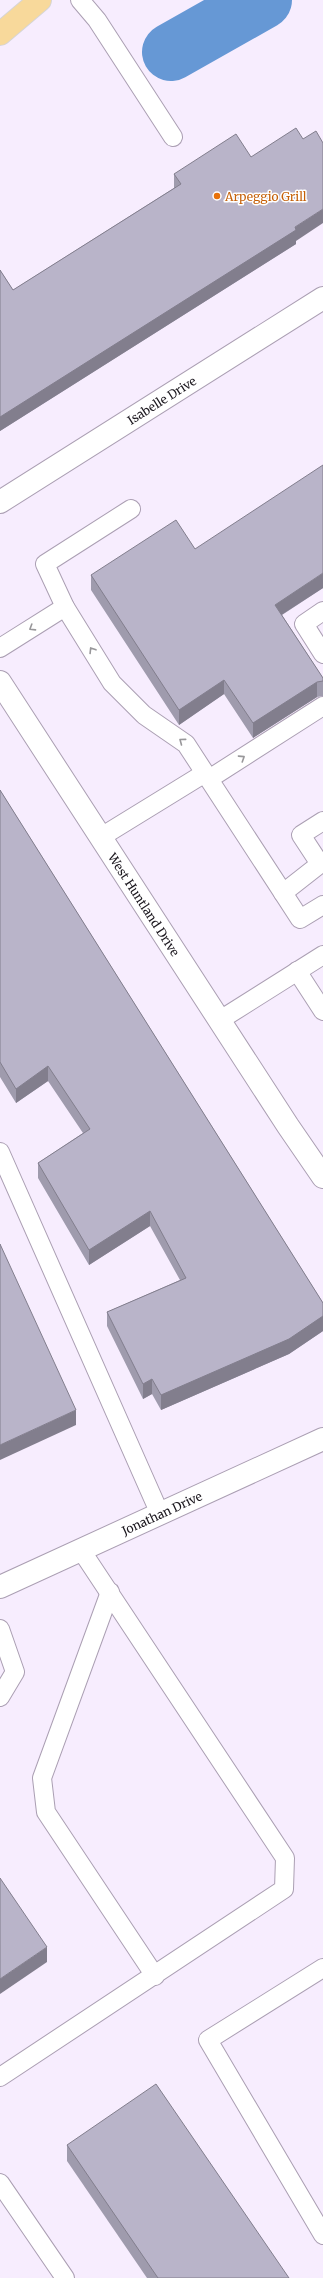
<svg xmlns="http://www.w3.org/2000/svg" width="323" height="2278" viewBox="0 0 323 2278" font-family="Merriweather,serif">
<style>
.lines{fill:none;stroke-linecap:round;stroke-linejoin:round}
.river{stroke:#6698d5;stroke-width:58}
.lane-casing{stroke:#ab9fb3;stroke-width:20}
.street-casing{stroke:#ab9fb3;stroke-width:24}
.secondary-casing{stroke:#ab9fb3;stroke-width:24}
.primary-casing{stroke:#d6d5d6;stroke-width:24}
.lane{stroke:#fff;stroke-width:18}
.street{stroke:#fff;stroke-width:22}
.secondary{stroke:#fff;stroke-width:22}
.primary{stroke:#f8d99b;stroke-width:22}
.wall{fill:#9f9bad}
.shaded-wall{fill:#827e8d}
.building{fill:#b9b4c9;stroke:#827e8d}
.oneway{stroke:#98979a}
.food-dot{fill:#e8710a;stroke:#fff;stroke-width:1.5}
.labels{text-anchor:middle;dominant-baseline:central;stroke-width:3;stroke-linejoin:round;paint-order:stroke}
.food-label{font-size:12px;fill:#c56008;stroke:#fff;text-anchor:start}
.street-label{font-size:12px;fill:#1b171e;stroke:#fff}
</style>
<rect width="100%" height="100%" fill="#f7edfe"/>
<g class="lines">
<path class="river" d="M171,52L263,0"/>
<g class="lane-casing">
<g id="lane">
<path d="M80,0L97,20L173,137"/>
<path d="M131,509L45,564L65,607L112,683L144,715L186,744L300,919L323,905"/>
<path d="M323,611L304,624L323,654"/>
<path d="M0,648L65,607"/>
<path d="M209,779L323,706"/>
<path d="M101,837L205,773"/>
<path d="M283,893L320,864L301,835L323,821"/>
<path d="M297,971L323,1011"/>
<path d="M220,1020L323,955"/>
<path d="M0,1152L160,1514"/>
<path d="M110,1592L42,1778L46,1812L155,1976"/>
<path d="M0,1629L15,1672L0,1697"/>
<path d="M323,1968L208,2040L323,2235"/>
<path d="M0,2077L284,1889L285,1858L81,1550"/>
<path d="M0,2183L65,2278"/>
</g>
</g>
<g class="street-casing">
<g id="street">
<path id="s1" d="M0,502L323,298"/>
<path id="s2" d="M0,1587L323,1439"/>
</g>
</g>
<g class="secondary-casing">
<g id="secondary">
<path id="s3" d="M0,682L288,1126L323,1177"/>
</g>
</g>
<g class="primary-casing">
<path id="primary" d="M0,34L40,0"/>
</g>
<use href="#lane" class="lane"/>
<use href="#street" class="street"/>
<use href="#secondary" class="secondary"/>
<use href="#primary" class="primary"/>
</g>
<g class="wall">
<path d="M174,174L296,241V244L0,431V270L13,290L174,188Z"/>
<path d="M195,549L323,588L282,615L323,678V696L317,697L253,738L224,694L179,725L91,590V575Z"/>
<path d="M0,790L323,1303V1331L289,1354L161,1410L152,1394L143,1399L107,1326V1312L180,1280L150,1226L89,1265L38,1178V1163L83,1133L48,1081L16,1103L0,1077Z"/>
<path d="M67,2145L289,2278H147L67,2161Z"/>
</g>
<g class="shaded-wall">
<path d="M323,209V223L296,241V244L0,431V417Z"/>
<path d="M323,573V588L275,619V605Z"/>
<path d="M224,680V694L179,725V710Z"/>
<path d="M317,682V697L253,738V723Z"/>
<path d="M48,1066V1081L16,1103V1089Z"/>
<path d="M150,1211V1226L89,1265V1250Z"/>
<path d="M323,1316V1331L289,1354L161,1410V1395Z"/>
<path d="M152,1379V1394L143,1399V1384Z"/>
<path d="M76,1410V1425L0,1460V1445Z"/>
<path d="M47,1947V1962L0,1994V1979Z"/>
</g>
<g class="building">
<path d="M296,128L303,139L316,131L323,143V209L295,227L296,230L0,417V270L13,290L181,184L174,174L236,134L251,157Z"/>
<path d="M323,465V573L275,605L323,678V681L317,682L253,723L224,680L179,710L91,575L176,520L195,549Z"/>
<path d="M0,790L323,1303V1316L289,1339L161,1395L152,1379L143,1384L107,1312L186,1278L150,1211L89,1250L38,1163L90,1129L48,1066L16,1089L0,1062Z"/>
<path d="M0,1244L76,1410L0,1445Z"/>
<path d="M0,1878L47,1947L0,1979Z"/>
<path d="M156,2084L289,2278H158L67,2145Z"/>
</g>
<defs><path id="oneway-chevron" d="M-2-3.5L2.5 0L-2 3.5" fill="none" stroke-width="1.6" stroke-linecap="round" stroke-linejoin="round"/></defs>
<g class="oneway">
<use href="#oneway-chevron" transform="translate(32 628) rotate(148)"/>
<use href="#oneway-chevron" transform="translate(92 650) rotate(-122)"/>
<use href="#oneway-chevron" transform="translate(182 741) rotate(-143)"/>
<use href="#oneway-chevron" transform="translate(242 758) rotate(-33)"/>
</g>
<circle class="food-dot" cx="217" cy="196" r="4"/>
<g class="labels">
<g class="food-label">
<text x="225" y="196">Arpeggio Grill</text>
</g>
<g class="street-label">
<text stroke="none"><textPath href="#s1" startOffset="191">Isabelle Drive</textPath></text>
<text stroke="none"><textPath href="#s3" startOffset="265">West Huntland Drive</textPath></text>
<text stroke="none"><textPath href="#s2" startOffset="178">Jonathan Drive</textPath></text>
</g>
</g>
</svg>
